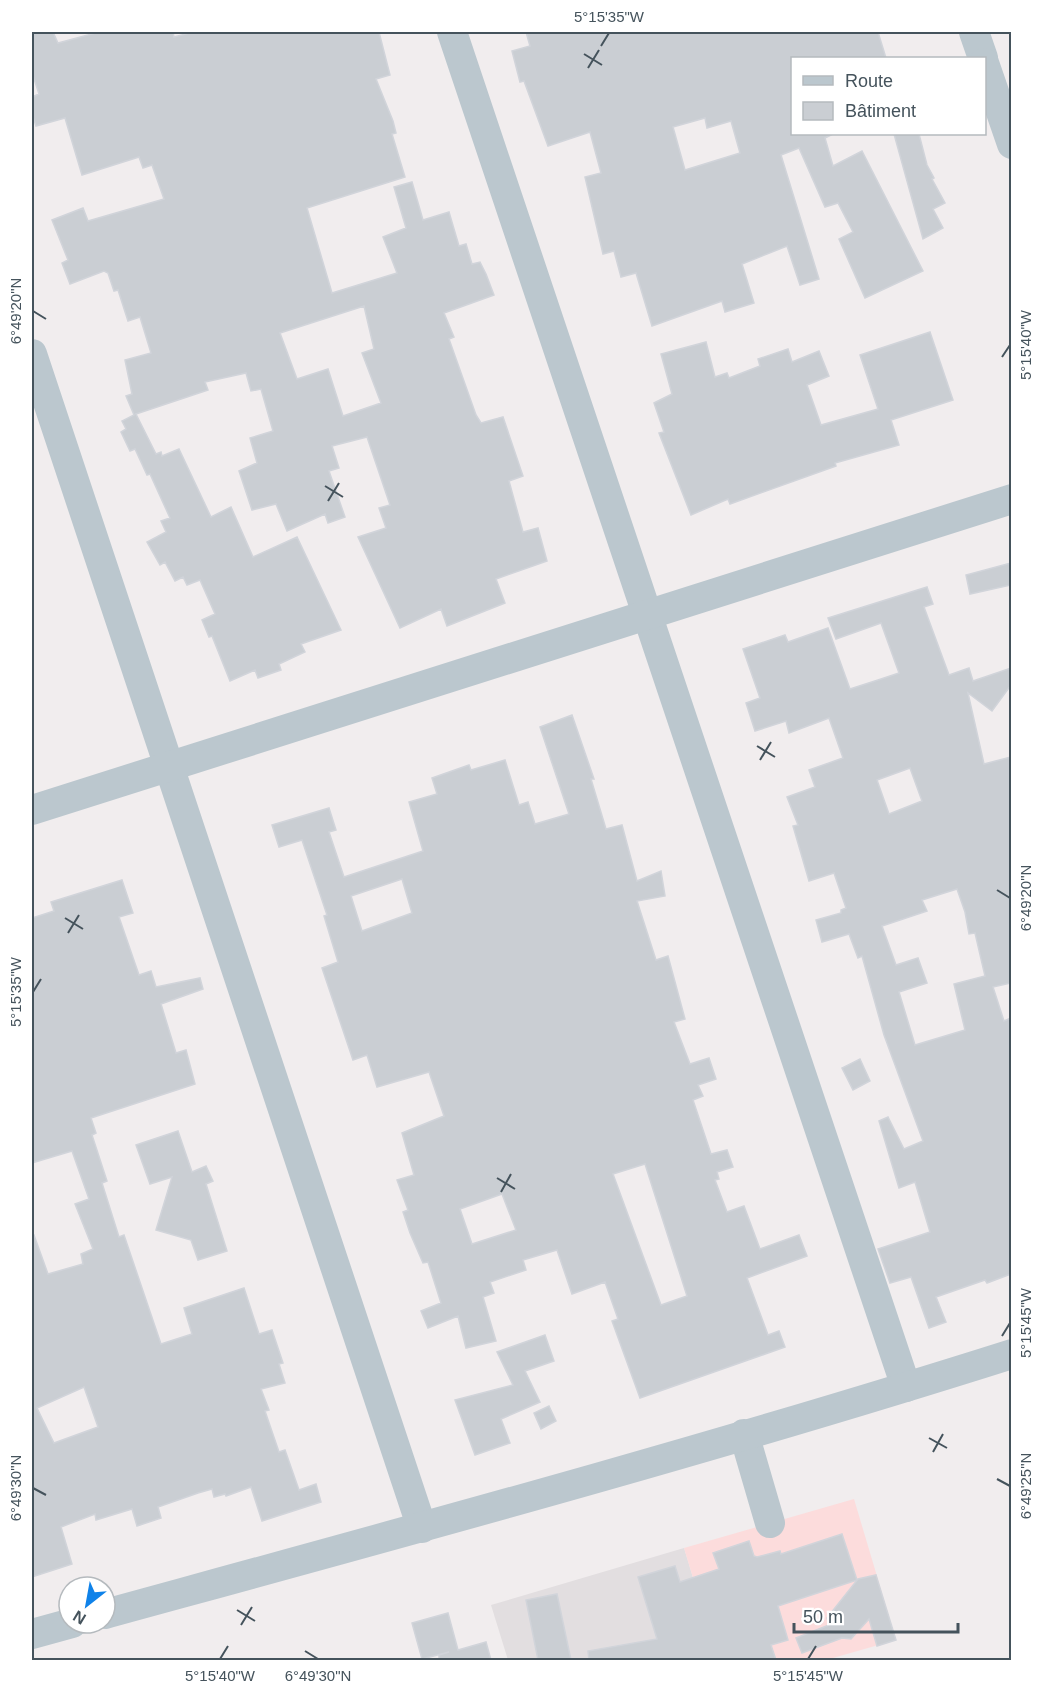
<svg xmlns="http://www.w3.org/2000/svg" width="1043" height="1692" viewBox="0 0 1043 1692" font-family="Helvetica,sans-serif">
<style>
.education{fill:#e2dee0}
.medical{fill:#fcdcdc}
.building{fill:#caced3;stroke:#d1d4da;stroke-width:1.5;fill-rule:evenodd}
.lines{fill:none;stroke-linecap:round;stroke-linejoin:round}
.minor{stroke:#bbc7ce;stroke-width:30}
.ticks{fill:none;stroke:#45535c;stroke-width:2}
.neatline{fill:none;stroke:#45535c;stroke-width:2}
.ticks-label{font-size:15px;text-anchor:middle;fill:#45535c}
</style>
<rect width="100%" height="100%" fill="#f1edee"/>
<path class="education" d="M684,1548L718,1660H508L491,1605Z"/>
<path class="medical" d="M854,1499L896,1640L826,1660H718L684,1548Z"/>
<g class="building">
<path d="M32,32H53L58,43L99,32H173L174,37L193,32H379L390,75L376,79L393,121L396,133L392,134L405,177L307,208L332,293L397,273L383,237L406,228L394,187L412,182L423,220L449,212L459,246L466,244L472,264L480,262L486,274L494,295L444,313L454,337L449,339L476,415L481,423L503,417L523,476L509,481L523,532L538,528L547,561L496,579L505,603L447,626L441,609L400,628L358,537L386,528L379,508L390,505L367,437L332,446L339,468L329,471L345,517L328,523L325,514L287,531L276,504L252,510L239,471L257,463L250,438L273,431L261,389L251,391L246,373L205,382L208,390L136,414L156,454L161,452L162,456L179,449L211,517L231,507L253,557L297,537L341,630L301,644L305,652L279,664L281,670L258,678L255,670L230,681L212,636L209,637L202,620L215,614L200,580L187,585L183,577L175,581L165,562L160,565L147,542L166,532L161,521L170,518L150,474L147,475L135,449L130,451L121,432L126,429L122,421L134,415L126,396L132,394L125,360L151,353L140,317L128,321L118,290L114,291L108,273L104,271L70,284L62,263L68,260L52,220L83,208L88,221L164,199L152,165L143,168L139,157L82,175L65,118L36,126L32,114V97L39,94L32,73ZM364,306L374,349L362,353L381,403L343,416L328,369L297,379L280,333Z"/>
<path d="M526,32H878L886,58H792V134H833L825,138L833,166L862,151L923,271L865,298L839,239L853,232L838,203L825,207L799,148L781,155L819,279L800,285L787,246L742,264L754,303L725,312L722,301L652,326L636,273L621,277L614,251L603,254L585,177L601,173L590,132L548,146L524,81L520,82L512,51L530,46ZM705,118L707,128L731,121L740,153L685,170L673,127Z"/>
<path d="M894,134H919L927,165L934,178L932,179L945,203L933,209L943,228L923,239Z"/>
<path d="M930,332L953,400L891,420L899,445L835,463L836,466L730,504L728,499L691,515L659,433L664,432L654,403L672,394L661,354L706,342L715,377L727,373L729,378L760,366L758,359L788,349L792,362L819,351L829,376L807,385L821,425L878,409L860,355Z"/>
<path d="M1011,563V585L970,594L966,575Z"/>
<path d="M927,587L933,604L924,607L949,675L969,668L973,681L1011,668V685L992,711L968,693L984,764L1011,757V983L993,987L1004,1021L1011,1018V1274L987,1283L985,1280L936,1297L946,1322L929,1328L911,1277L890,1283L878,1249L930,1232L915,1182L899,1188L879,1121L888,1117L904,1149L923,1141L884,1035L862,956L858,958L849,934L822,942L816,920L841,913V910L846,908L834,873L809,881L793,826L798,825L787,797L815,787L809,770L843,758L829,718L789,733L786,721L755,731L746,703L760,698L743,649L785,635L788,642L828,628L850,689L881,679L899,673L881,623L836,639L828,618ZM910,768L922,801L889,814L877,780ZM957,889L965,912L969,934L975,933L985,976L954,984L965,1030L915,1045L899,992L927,983L918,958L896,965L882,926L927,911L922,900Z"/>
<path d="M572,715L594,779H591L606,829L622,825L637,881L661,871L665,896L637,901L656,960L668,956L685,1019L674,1022L690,1064L709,1058L716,1079L698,1085L703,1096L693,1100L711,1154L727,1150L733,1167L717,1172L719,1179L715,1180L727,1212L744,1206L760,1249L799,1235L807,1256L747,1278L768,1335L779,1331L785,1347L640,1398L612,1321L618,1319L605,1282L572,1294L557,1250L523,1260L526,1270L490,1282L494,1293L483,1297L496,1341L466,1348L458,1316L428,1328L421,1311L441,1303L428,1262L423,1263L410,1233L403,1212L408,1210L397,1180L414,1175L402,1133L444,1116L429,1072L377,1087L367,1055L353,1060L322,968L338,962L324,916L327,915L302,840L279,847L272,825L329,808L336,830L329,832L344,877L423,851L409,802L437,794L432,778L469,765L471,770L505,760L519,805L528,802L535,824L569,814L540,727ZM402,879L412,913L362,931L351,896ZM645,1164L687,1296L661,1305L613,1174ZM502,1194L516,1230L472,1244L460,1209Z"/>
<path d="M122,880L133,913L119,917L139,975L151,971L156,987L200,978L203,989L161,1004L176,1053L186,1050L195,1084L91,1118L96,1133L92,1135L107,1181L102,1183L119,1237L124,1235L161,1344L192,1334L184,1308L244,1288L259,1334L272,1330L283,1363L279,1364L285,1383L261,1389L269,1410L265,1411L279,1452L285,1450L299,1490L316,1484L321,1502L262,1521L251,1487L226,1496L225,1494L214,1497L212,1489L198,1493L158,1507L161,1518L137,1526L132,1509L96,1520L95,1514L61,1527L72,1564L32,1577V1236L34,1235L48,1274L83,1264L81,1254L93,1249L75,1204L89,1199L72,1151L32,1163V918L54,911L51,902ZM84,1387L98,1427L54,1443L37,1408Z"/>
<path d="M860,1059L870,1081L853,1090L842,1068Z"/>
<path d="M178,1131L192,1172L206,1166L213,1181L206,1184L227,1251L198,1260L191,1240L156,1230L172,1177L150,1184L136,1145Z"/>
<path d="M545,1335L554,1361L525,1371L540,1402L501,1419L510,1443L475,1455L455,1400L513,1385L497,1352Z"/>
<path d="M549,1406L556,1421L541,1429L534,1413Z"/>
<path d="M842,1534L857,1580L778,1606L788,1640L771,1645L776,1660H589L588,1651L657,1639L638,1577L675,1566L680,1582L719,1569L713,1553L749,1541L754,1556L757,1557L780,1551L781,1554Z"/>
<path d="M876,1575L896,1640L877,1646L869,1619L851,1639L842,1638L802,1653L796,1638L829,1625L827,1618L858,1579Z"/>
<path d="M557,1594L571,1660H538L526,1600Z"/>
<path d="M448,1613L458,1650L486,1642L491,1660H439V1655L449,1652L422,1659L412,1623Z"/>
</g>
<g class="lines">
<g class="minor">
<path d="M452,32L906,1387"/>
<path d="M974,32L983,58"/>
<path d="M984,63L1012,144"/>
<path d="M32,354L422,1528"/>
<path d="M32,810L1012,499"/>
<path d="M744,1434L770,1523"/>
<path d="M105,1614C408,1531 712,1449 1012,1354"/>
<path d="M32,1634L72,1623"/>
</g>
</g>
<path class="ticks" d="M601,46L609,33M584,54L602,65M588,68L599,50M33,311L46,319M1002,357L1010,345M325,486L343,497M328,501L339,483M757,746L775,757M760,760L771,742M997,890L1010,898M65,918L83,929M68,933L79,915M33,992L41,979M497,1178L515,1189M501,1192L511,1174M1002,1336L1010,1323M929,1438L947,1448M933,1452L943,1434M997,1479L1010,1486M33,1488L46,1495M237,1610L255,1621M241,1625L252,1607M305,1651L318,1659M220,1659L228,1646M808,1659L816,1646"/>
<rect width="1043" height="1692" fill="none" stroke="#ffffff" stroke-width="66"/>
<rect x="791" y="57" width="195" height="78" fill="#ffffff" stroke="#b5babe" stroke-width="1.5"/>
<rect x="803" y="76" width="30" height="9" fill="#bbc7ce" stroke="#b5babe" stroke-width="1.5"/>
<text x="845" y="87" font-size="18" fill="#45535c">Route</text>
<rect x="803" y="102" width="30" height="18" fill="#caced3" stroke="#b5babe" stroke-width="1.5"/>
<text x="845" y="117" font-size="18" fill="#45535c">Bâtiment</text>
<g transform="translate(87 1605) rotate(211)"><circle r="28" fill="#ffffff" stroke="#b5babe" stroke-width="1.5"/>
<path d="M0-4.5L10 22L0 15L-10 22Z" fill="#0f82e9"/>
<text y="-9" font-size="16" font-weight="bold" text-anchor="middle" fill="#45535c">N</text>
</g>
<path d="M794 1623v9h164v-9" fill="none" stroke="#45535c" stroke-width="3"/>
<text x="803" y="1623" font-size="18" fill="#45535c" stroke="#ffffff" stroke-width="4.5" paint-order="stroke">50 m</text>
<rect x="33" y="33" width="977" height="1626" class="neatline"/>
<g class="ticks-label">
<text x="609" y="22">5°15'35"W</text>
<text transform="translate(16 311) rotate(-90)" y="5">6°49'20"N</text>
<text transform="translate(1026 345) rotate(-90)" y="5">5°15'40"W</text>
<text transform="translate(1026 898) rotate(-90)" y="5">6°49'20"N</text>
<text transform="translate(16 992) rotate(-90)" y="5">5°15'35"W</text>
<text transform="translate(1026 1323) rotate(-90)" y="5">5°15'45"W</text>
<text transform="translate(1026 1486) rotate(-90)" y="5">6°49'25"N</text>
<text transform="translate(16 1488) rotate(-90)" y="5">6°49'30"N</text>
<text x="220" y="1681">5°15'40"W</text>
<text x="318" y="1681">6°49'30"N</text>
<text x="808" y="1681">5°15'45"W</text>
</g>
</svg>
